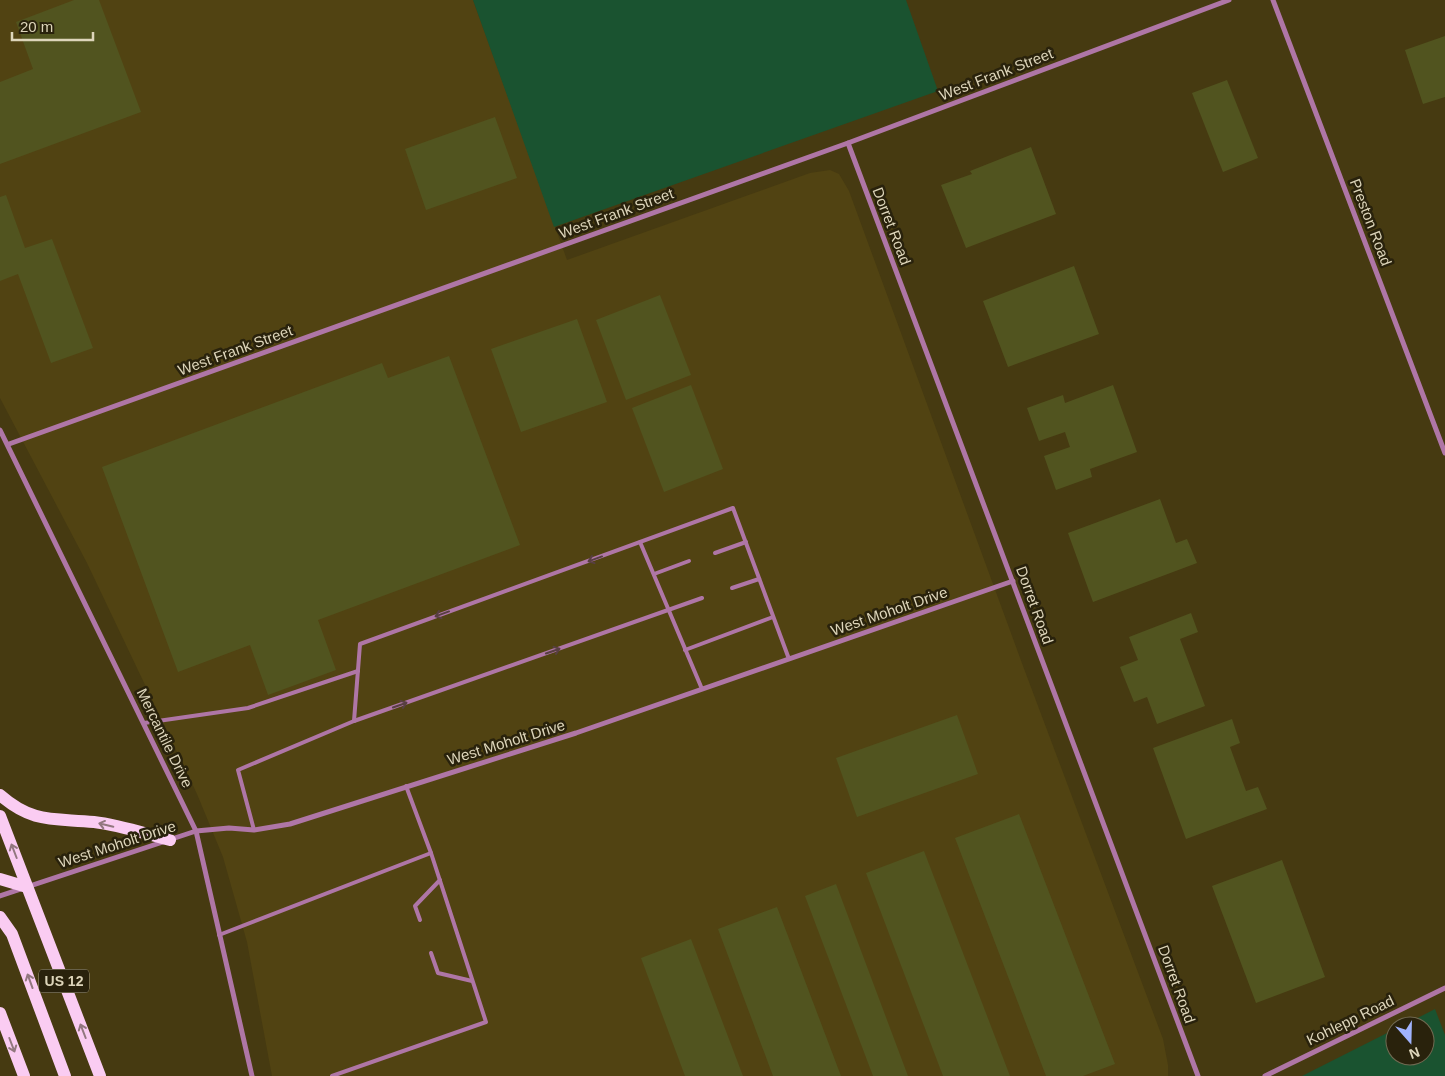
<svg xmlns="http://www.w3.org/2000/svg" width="1445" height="1076" viewBox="0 0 1445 1076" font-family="Arial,sans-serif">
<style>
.built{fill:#514312}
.green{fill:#1a5330}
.building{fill:#51541f}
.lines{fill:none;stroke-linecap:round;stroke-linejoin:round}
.lane{stroke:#af76a6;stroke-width:4}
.street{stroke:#af76a6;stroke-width:5}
.primary{stroke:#faccf2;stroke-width:12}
.oneway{stroke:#583f42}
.oneway2{stroke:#92777f}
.labels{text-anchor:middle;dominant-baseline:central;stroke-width:5;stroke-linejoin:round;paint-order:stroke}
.shield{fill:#29220c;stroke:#a79f86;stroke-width:1}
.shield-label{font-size:14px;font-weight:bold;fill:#ddd5ba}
.street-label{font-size:15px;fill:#ddd5ba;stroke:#29220c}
</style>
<rect width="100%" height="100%" fill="#463a11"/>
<path class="built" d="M0,0H473L567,260L810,173L830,170L839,174L849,191L1023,666L1163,1039L1168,1065V1076H272L247,942L223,857L197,794L87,563L0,398Z"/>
<g class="green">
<path d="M473,0H906L938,91L554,227Z"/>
<path d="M1435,1009L1445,1035V1076H1302L1395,1029V1056H1425V1026H1402Z"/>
</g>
<g class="building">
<path d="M74,0H99L141,112L0,164V82L33,69L16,22Z"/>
<path d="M1445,36V97L1423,104L1405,50Z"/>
<path d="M1227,80L1258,158L1223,172L1192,93Z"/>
<path d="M495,117L517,178L426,210L405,149Z"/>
<path d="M1031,147L1056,214L966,248L941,185L972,174L970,171Z"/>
<path d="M6,195L25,248L52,239L93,348L51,363L18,274L0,281V197Z"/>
<path d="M1074,266L1099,334L1008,367L983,301Z"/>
<path d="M660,295L691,375L626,400L596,320Z"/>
<path d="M577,319L607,402L521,432L491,349Z"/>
<path d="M449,356L520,545L318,620L336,670L268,695L250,645L178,672L102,467L382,363L388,378Z"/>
<path d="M691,385L723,469L664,492L632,408Z"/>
<path d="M1113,385L1137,452L1090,469L1092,477L1056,490L1044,456L1070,447L1065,432L1039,441L1027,408L1063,395L1065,403Z"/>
<path d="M1160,499L1176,543L1187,539L1197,563L1093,602L1068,533Z"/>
<path d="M1191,613L1198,632L1180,639L1205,706L1157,724L1147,697L1134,702L1120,667L1138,660L1129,637Z"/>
<path d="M957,715L978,774L857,817L836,758Z"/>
<path d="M1232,719L1240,743L1230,747L1246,791L1258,787L1267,809L1186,839L1153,748Z"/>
<path d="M1019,814L1115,1064L1083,1076H1046L955,838Z"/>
<path d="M924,851L1010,1076H943L866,873Z"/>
<path d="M1282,860L1325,977L1256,1003L1212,886Z"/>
<path d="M836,884L908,1076H873L805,896Z"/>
<path d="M777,907L841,1076H773L718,929Z"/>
<path d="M691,939L743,1076H685L641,958Z"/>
</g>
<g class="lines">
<g class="lane">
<path d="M640,542L702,689"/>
<path d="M715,553L746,542"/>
<path d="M654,574L689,561"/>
<path d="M732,588L759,579"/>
<path d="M685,650L773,617"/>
<path d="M354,721L360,644L733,508L789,659"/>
<path d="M144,723L248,708L358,671"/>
<path d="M254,830L238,770L354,721L702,598"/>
<path d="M420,920L415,906L440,880"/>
<path d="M219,935L431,853"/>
<path d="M431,953L438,973L472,981"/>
<path d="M332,1076L486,1022L431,853L406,786"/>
</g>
<g class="street">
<path d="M1273,0L1445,453"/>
<path d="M848,143L1198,1076"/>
<path d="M0,430L196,831L252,1076"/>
<path d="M9,444L848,143L1229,0"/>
<path d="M0,896L196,831L229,828L254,830L290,824L576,733L1013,581"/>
<path d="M1265,1076L1445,988"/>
</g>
<g class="primary">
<path d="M0,795C33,824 54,818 94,822C120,825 146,834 170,840"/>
<path d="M0,816L100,1076"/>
<path d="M0,879L27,887"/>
<path d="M0,917L12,934L65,1076"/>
<path d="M0,1013L24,1076"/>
</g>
</g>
<defs><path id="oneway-shaft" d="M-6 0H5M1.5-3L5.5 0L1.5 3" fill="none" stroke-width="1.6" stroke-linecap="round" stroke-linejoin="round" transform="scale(1.25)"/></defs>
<g class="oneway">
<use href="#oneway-shaft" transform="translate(595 559) rotate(160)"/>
<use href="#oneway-shaft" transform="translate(442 614) rotate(160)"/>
<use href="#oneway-shaft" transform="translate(553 651) rotate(-19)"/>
<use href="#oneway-shaft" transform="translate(400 705) rotate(-19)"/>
</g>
<g class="oneway2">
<use href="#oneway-shaft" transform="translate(106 825) rotate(-167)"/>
<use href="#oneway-shaft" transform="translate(14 851) rotate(-111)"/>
<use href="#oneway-shaft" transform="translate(30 981) rotate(-110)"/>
<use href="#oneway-shaft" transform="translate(83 1031) rotate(-111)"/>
<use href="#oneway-shaft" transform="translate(12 1045) rotate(69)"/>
</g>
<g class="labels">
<rect class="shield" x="39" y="969.5" width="50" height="23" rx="4"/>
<g class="shield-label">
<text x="64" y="981">US 12</text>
</g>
<g class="street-label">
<text transform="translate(996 74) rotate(-21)">West Frank Street</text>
<text transform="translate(616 213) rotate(-20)">West Frank Street</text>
<text transform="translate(1371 222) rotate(69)">Preston Road</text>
<text transform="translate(892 226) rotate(69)">Dorret Road</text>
<text transform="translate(235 350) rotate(-20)">West Frank Street</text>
<text transform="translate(1035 605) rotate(70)">Dorret Road</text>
<text transform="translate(889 611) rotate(-19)">West Moholt Drive</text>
<text transform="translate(165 738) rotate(64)">Mercantile Drive</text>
<text transform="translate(506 742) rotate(-17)">West Moholt Drive</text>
<text transform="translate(117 844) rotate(-18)">West Moholt Drive</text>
<text transform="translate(1177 984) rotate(70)">Dorret Road</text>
<text transform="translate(1350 1020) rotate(-26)">Kohlepp Road</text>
</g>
</g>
<g transform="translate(1410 1041) rotate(160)"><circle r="24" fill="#29220c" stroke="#716a52"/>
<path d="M0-4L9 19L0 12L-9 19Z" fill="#a0b3fd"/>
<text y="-8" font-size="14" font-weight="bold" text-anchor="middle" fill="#ddd5ba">N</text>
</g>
<path d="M12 32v8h81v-8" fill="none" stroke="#ddd5ba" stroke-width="2.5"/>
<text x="20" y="32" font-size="15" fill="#ddd5ba" stroke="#29220c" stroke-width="4" paint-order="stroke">20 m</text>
</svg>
